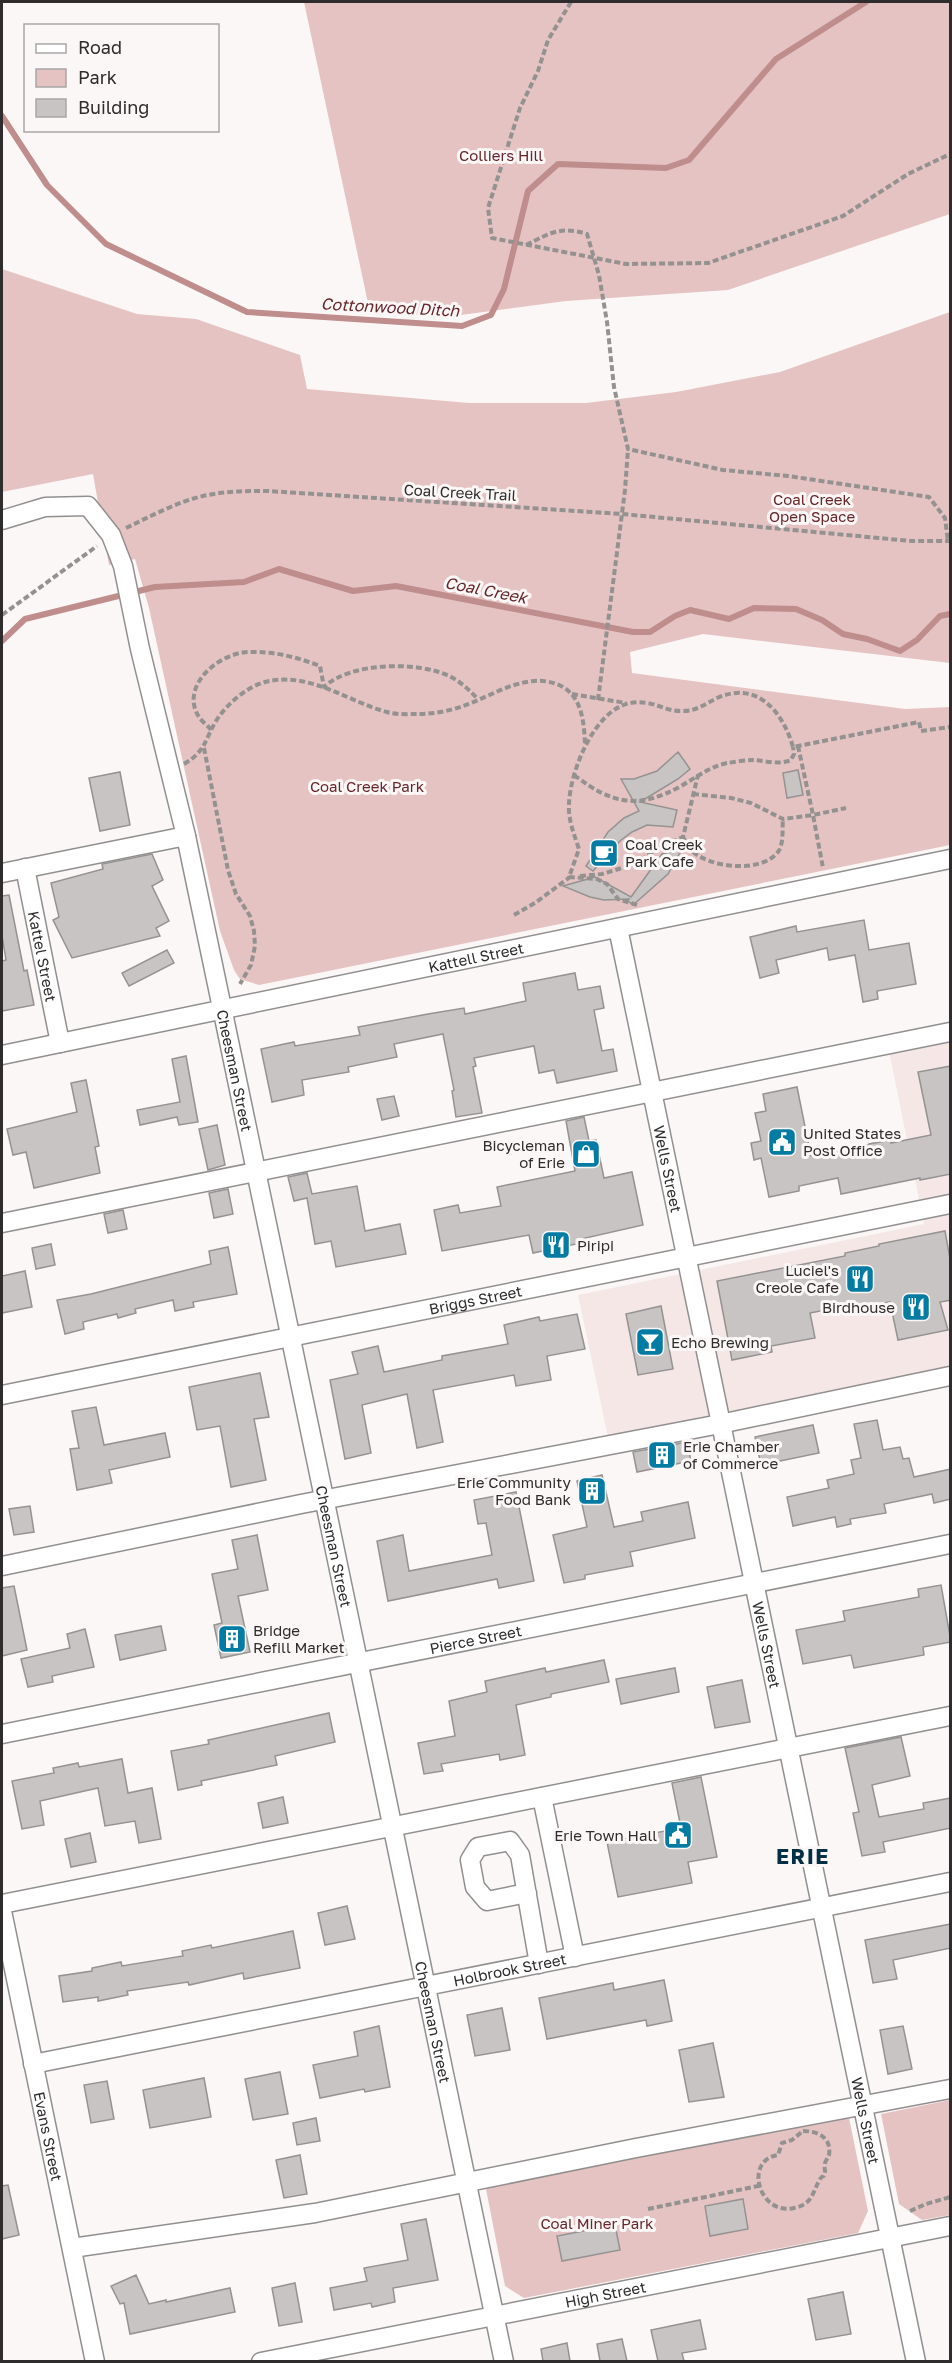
<svg xmlns="http://www.w3.org/2000/svg" width="952" height="2363" viewBox="0 0 952 2363" font-family="'Golos Text',sans-serif">
<style>
.built{fill:#f4e7e6}
.green{fill:#e5c3c2}
.lines{fill:none;stroke-linecap:round;stroke-linejoin:round}
.stream{stroke:#bf8d8c;stroke-width:6}
.building{fill:#c8c4c4;stroke:#959292;stroke-width:1.5}
.minor-casing{stroke:#928f8f;stroke-width:21}
.path{stroke:#949191;stroke-width:4;stroke-dasharray:6 3;stroke-linecap:butt}
.minor{stroke:#fff;stroke-width:18}
.path-bridge{stroke:#949191;stroke-width:4;stroke-dasharray:6 3;stroke-linecap:butt}
.labels{text-anchor:middle;dominant-baseline:central;stroke-width:6;stroke-linejoin:round;paint-order:stroke}
.park-label{font-size:15px;fill:#66262a;stroke:#fbf7f7}
.street-label{font-size:15px;fill:#2e2c2c;stroke:#fbf7f7}
.poi-label{font-size:15px;fill:#2e2c2c;stroke:#fbf7f7;text-anchor:start}
.water-label{font-size:16px;font-style:italic;fill:#66262a;stroke:#fbf7f7}
.district-label{font-size:21px;font-weight:bold;letter-spacing:1.5px;fill:#003043;stroke:#fbf7f7}
</style>
<rect width="100%" height="100%" fill="#fbf7f7"/>
<path class="built" d="M950,1033V1371L609,1442L578,1295L924,1224L888,1046Z"/>
<g class="green">
<path d="M304,2H950V214L728,290L566,301L438,318L369,308Z"/>
<path d="M2,269L137,314L196,319L300,355L307,389L469,403H586L676,392L780,372L950,312V663L703,634L630,652L632,673L905,709L950,707V845L259,985L240,979L234,970L220,931L149,608L135,559L109,565L93,474L2,492Z"/>
<path d="M950,2100V2215L922,2220L899,2204L881,2114Z"/>
<path d="M848,2113L868,2211L858,2233L524,2298L505,2286L485,2184Z"/>
</g>
<g class="lines">
<g class="stream">
<path d="M2,116L47,185L106,244L247,312L462,326L491,315L504,289L528,191L558,164L666,168L689,160L776,59L866,2"/>
<path d="M2,641L25,619L155,587L244,582L279,569L353,591L396,586L633,632H650L675,616L690,610L729,619L754,608L796,609L822,620L843,634L867,639L900,651L917,640L940,616L950,614"/>
</g>
</g>
<g class="building">
<path d="M678,752L690,769L678,779L640,802L677,810L673,827L647,825L632,832L620,841L593,871L586,866L608,832L624,818L639,811L621,779H634L657,771Z"/>
<path d="M798,770L803,795L787,798L783,773Z"/>
<path d="M120,772L130,825L100,831L89,778Z"/>
<path d="M682,849L668,874L633,905L628,901L629,899L604,900L590,897L563,886L595,877L631,897L662,854Z"/>
<path d="M152,854L163,880L152,886L169,921L156,928L160,936L72,958L53,920L59,917L51,883L103,869L102,864Z"/>
<path d="M9,895L24,971L27,970L34,1005L2,1011V961L6,960L2,936V896Z"/>
<path d="M864,920L869,950L909,943L916,984L877,991L878,999L863,1002L855,955L829,960L827,948L776,960L779,973L760,978L750,937L796,926L797,932Z"/>
<path d="M167,950L174,963L129,986L122,973Z"/>
<path d="M575,973L578,990L600,986L604,1008L594,1010L602,1051L613,1049L617,1071L557,1083L554,1070L539,1073L534,1046L474,1058L476,1066L473,1067L482,1113L456,1117L452,1091L454,1090L443,1034L394,1044L397,1057L348,1067L349,1072L302,1080L304,1095L272,1102L261,1049L294,1042L295,1046L360,1035L358,1027L428,1014L464,1008L465,1014L526,1001L523,983Z"/>
<path d="M186,1056L198,1122L179,1125L177,1117L140,1125L137,1110L180,1102L172,1059Z"/>
<path d="M951,1066V1174L920,1180V1178L841,1194L838,1178L799,1186V1191L769,1197L761,1158L754,1160L751,1143L761,1141L755,1113L766,1111L763,1094L797,1087L811,1156L869,1145V1144L891,1140V1143L931,1135L918,1072Z"/>
<path d="M86,1080L99,1146L95,1147L100,1173L34,1188L26,1152L13,1155L7,1129L77,1112L71,1083Z"/>
<path d="M394,1096L399,1116L382,1120L377,1099Z"/>
<path d="M584,1117L589,1141L596,1140L604,1178L632,1172L643,1225L581,1239V1243L533,1253L529,1235L442,1251L434,1210L458,1205L460,1213L501,1206L497,1187L575,1171L566,1121Z"/>
<path d="M217,1125L225,1165L208,1170L199,1129Z"/>
<path d="M307,1173L312,1194L357,1186L365,1231L400,1224L406,1254L336,1267L331,1241L315,1244L307,1198L294,1201L288,1177Z"/>
<path d="M228,1189L233,1214L214,1218L209,1193Z"/>
<path d="M123,1210L127,1229L108,1233L104,1214Z"/>
<path d="M945,1231L951,1264V1300L940,1302L948,1330L898,1340L890,1302L856,1309L855,1304L810,1313L815,1338L771,1346L772,1352L732,1360L717,1281L845,1256V1253L879,1246V1244Z"/>
<path d="M51,1244L55,1265L36,1269L32,1248Z"/>
<path d="M228,1247L237,1294L193,1302L194,1307L175,1311L173,1300L135,1309L136,1313L118,1318L117,1314L83,1322L84,1329L65,1334L57,1300L91,1294L211,1264L209,1251Z"/>
<path d="M25,1271L32,1307L2,1313V1276Z"/>
<path d="M661,1306L673,1369L638,1375L626,1314Z"/>
<path d="M577,1314L585,1349L547,1356L551,1380L516,1386L514,1375L433,1390L443,1442L417,1448L407,1394L362,1405L371,1453L345,1459L330,1380L358,1374L352,1352L378,1346L384,1372L442,1360V1356L508,1344L504,1325L539,1317L540,1321Z"/>
<path d="M260,1373L269,1417L254,1419L266,1480L231,1487L220,1426L197,1430L189,1387Z"/>
<path d="M96,1407L104,1445L165,1433L170,1457L109,1470L112,1483L77,1490L70,1449L79,1448L72,1411Z"/>
<path d="M877,1420L883,1450L900,1447L903,1459L909,1458L914,1477L951,1469V1499L934,1503L932,1494L884,1504L886,1513L850,1519L851,1524L837,1527L835,1517L793,1526L787,1497L829,1488L827,1480L854,1474L851,1460L861,1458L854,1424Z"/>
<path d="M813,1425L819,1453L761,1465L755,1437Z"/>
<path d="M687,1442L691,1461L637,1472L633,1452Z"/>
<path d="M602,1475L614,1527L643,1521L641,1512L688,1502L695,1538L630,1552L633,1566L585,1575V1579L564,1583L553,1535L587,1527L577,1481Z"/>
<path d="M516,1492L534,1581L499,1588L497,1579L388,1601L377,1541L403,1535L409,1571L492,1555L486,1523L478,1524L474,1500Z"/>
<path d="M30,1506L34,1532L14,1535L9,1509Z"/>
<path d="M257,1535L268,1590L238,1596L250,1652L221,1658L214,1625L222,1623L212,1574L238,1569L232,1540Z"/>
<path d="M941,1585L951,1642L923,1647L924,1655L854,1668L851,1655L803,1664L796,1630L845,1621L843,1611L919,1597L918,1589Z"/>
<path d="M14,1586L27,1650L2,1656V1588Z"/>
<path d="M161,1626L166,1650L120,1660L115,1635Z"/>
<path d="M85,1629L94,1667L52,1676L53,1682L28,1687L21,1659L70,1648L67,1634Z"/>
<path d="M604,1660L609,1682L551,1694V1697L516,1705L525,1755L500,1760L499,1754L441,1764L443,1771L424,1774L418,1743L455,1736L449,1701L487,1692L485,1681L545,1668L546,1672Z"/>
<path d="M675,1668L679,1692L621,1704L616,1679Z"/>
<path d="M742,1680L750,1722L715,1728L707,1687Z"/>
<path d="M329,1713L335,1742L275,1756L277,1765L201,1781L202,1785L178,1790L171,1751L209,1744L208,1740Z"/>
<path d="M901,1737L910,1776L872,1785L879,1817L924,1809L923,1803L951,1798V1828L883,1842L885,1852L862,1856L853,1813L859,1812L845,1748Z"/>
<path d="M122,1759L128,1793L152,1788L161,1839L139,1843L135,1821L105,1826L98,1788L40,1801L44,1825L22,1829L12,1781L54,1773L53,1768L78,1763L79,1767Z"/>
<path d="M701,1777L717,1857L688,1862L692,1883L618,1897L607,1842L681,1828L672,1783Z"/>
<path d="M283,1797L288,1823L263,1828L258,1803Z"/>
<path d="M90,1833L96,1862L71,1867L65,1839Z"/>
<path d="M347,1906L355,1939L325,1945L318,1913Z"/>
<path d="M951,1924V1948L893,1960L897,1979L873,1983L865,1940Z"/>
<path d="M293,1931L300,1968L244,1979L243,1973L189,1985L188,1982L127,1991L128,1995L98,2001V1997L63,2002L59,1976L92,1971V1968L121,1962L122,1966L183,1956L182,1951L211,1945L212,1948Z"/>
<path d="M664,1980L672,2021L647,2026L646,2020L547,2039L539,1998L613,1983L614,1990Z"/>
<path d="M502,2008L510,2050L475,2056L467,2015Z"/>
<path d="M379,2026L390,2087L365,2092L364,2089L320,2098L313,2065L358,2056L354,2032Z"/>
<path d="M903,2026L912,2069L888,2074L880,2030Z"/>
<path d="M713,2043L724,2097L689,2102L679,2050Z"/>
<path d="M280,2072L288,2114L253,2120L245,2079Z"/>
<path d="M204,2078L211,2117L150,2128L143,2090Z"/>
<path d="M107,2081L114,2119L91,2123L84,2085Z"/>
<path d="M316,2118L320,2141L297,2145L293,2123Z"/>
<path d="M300,2155L307,2194L284,2198L276,2160Z"/>
<path d="M8,2185L19,2235L2,2239V2186Z"/>
<path d="M743,2199L748,2229L710,2236L705,2206Z"/>
<path d="M426,2219L438,2280L393,2288L395,2302L372,2307L371,2303L334,2310L330,2288L367,2281L364,2268L408,2260L401,2224Z"/>
<path d="M615,2225L620,2250L562,2261L557,2236Z"/>
<path d="M136,2275L149,2304L166,2300V2302L230,2288L235,2312L130,2334L124,2303L120,2304L111,2286Z"/>
<path d="M295,2283L302,2322L279,2326L272,2288Z"/>
<path d="M843,2292L851,2334L816,2340L808,2299Z"/>
<path d="M700,2320L706,2349L682,2353L684,2361H658L651,2330Z"/>
<path d="M622,2339L627,2361H600L597,2344Z"/>
<path d="M567,2343L570,2361H543L541,2349Z"/>
</g>
<g class="lines">
<g class="minor-casing">
<g id="minor">
<path id="s1" d="M2,520L45,507L88,506L111,535L123,566L140,649L186,836L226,1027L504,2362"/>
<path id="s2" d="M25,868L60,1043"/>
<path d="M2,873L186,836"/>
<path id="s3" d="M618,928L916,2362"/>
<path id="s4" d="M2,1055L950,859"/>
<path d="M2,1223L950,1032"/>
<path id="s5" d="M2,1395L950,1204"/>
<path d="M2,1566L301,1504L720,1424L950,1376"/>
<path id="s6" d="M2,1734L950,1544"/>
<path d="M542,1797L575,1957"/>
<path d="M527,1893L487,1901L475,1887L470,1860L478,1847L510,1841L520,1855L539,1964"/>
<path d="M2,1904L950,1716"/>
<path id="s7" d="M2,1911L95,2362"/>
<path id="s8" d="M33,2064L950,1882"/>
<path d="M72,2248L315,2213L636,2148L950,2089"/>
<path id="s9" d="M261,2362L950,2226"/>
</g>
</g>
<g class="path">
<path d="M571,2L548,40L538,71L520,108L488,208L492,238L626,264L708,263L843,216L908,174L950,154"/>
<path d="M526,245C550,233 560,226 587,234L599,275L607,322L614,387L628,449L723,470L788,476L929,497L945,518L948,541"/>
<path d="M126,528C151,516 177,502 203,496C225,491 246,491 268,491L622,514L911,541H950"/>
<path d="M2,615L97,546"/>
<path d="M572,694L626,703"/>
<path d="M211,730C208,725 202,722 199,717C179,686 219,653 248,652C273,651 297,657 320,666L324,687C350,662 418,661 449,676C460,681 469,690 478,699"/>
<path d="M798,746L813,815L846,808"/>
<path d="M204,748L228,870L236,894L250,916L254,931L255,946L251,965L240,984"/>
<path d="M184,764C206,751 204,741 216,721C226,705 246,687 265,682C310,671 346,701 387,712C396,715 409,714 419,714C433,714 449,711 463,706C493,696 526,671 559,685C582,695 584,722 585,744"/>
<path d="M574,775C612,804 638,810 681,786C697,777 709,767 727,763C735,762 746,760 754,760C766,761 780,765 791,760L794,754L793,747"/>
<path d="M693,794L731,798L751,803L783,819L813,815L823,868"/>
<path d="M683,837C685,841 687,846 690,849C707,868 761,874 778,852C784,844 782,829 783,819"/>
<path d="M580,876L602,874L635,864L657,849L683,837L698,775"/>
<path d="M637,905L618,899L607,884L597,879L569,877L579,849C574,834 568,820 569,804C570,772 594,710 630,703C654,699 664,712 683,711C697,711 705,704 717,698C757,680 783,712 793,747L919,722L921,731L950,727"/>
<path d="M514,915L535,903L570,877"/>
<path d="M803,2131C817,2131 832,2137 829,2155C828,2158 826,2160 825,2163C824,2167 825,2168 825,2172C823,2180 824,2173 820,2179C812,2193 813,2204 794,2208C759,2216 743,2160 778,2155L782,2143L792,2140Z"/>
<path d="M648,2209L758,2186"/>
<path d="M910,2211L926,2204L950,2197"/>
</g>
<use href="#minor" class="minor"/>
<path class="path-bridge" d="M598,700L625,490L628,449"/>
</g>
<defs>
<g id="cafe-square" transform="scale(1.5)"><rect x="-9" y="-9" width="18" height="18" rx="4" fill="#037ba3" stroke="#fbf7f7"/><path d="M-5.5-4.5H6V0H3Q3 3.5 0 3.5H-2.5Q-5.5 3.5-5.5 0ZM3-3.2v2h1.7v-2ZM-6 4.5H4V6H-6Z" fill="#fff"/></g>
<g id="civic-square" transform="scale(1.5)"><rect x="-9" y="-9" width="18" height="18" rx="4" fill="#037ba3" stroke="#fbf7f7"/><path d="M-.6-6.5H3V-4.5H.6V-3L4-1V1h2V6H-6V1h2V-1L-.6-3ZM-1.2 2.5V6h2.4V2.5Z" fill="#fff"/></g>
<g id="shop-square" transform="scale(1.5)"><rect x="-9" y="-9" width="18" height="18" rx="4" fill="#037ba3" stroke="#fbf7f7"/><path d="M-5-2.5h2.3a2.7 3.5 0 0 1 5.4 0H5L5.5 6h-11ZM-1.5-2.5h3a1.5 2.3 0 0 0-3 0Z" fill="#fff"/></g>
<g id="restaurant-square" transform="scale(1.5)"><rect x="-9" y="-9" width="18" height="18" rx="4" fill="#037ba3" stroke="#fbf7f7"/><path d="M-5-6h1v4h1v-4h1v4h1v-4h1v5L-1.5 .5V6h-2V.5L-5-1ZM5-6V6H3V1.5H1.5Q1.5-4 5-6Z" fill="#fff"/></g>
<g id="bar-square" transform="scale(1.5)"><rect x="-9" y="-9" width="18" height="18" rx="4" fill="#037ba3" stroke="#fbf7f7"/><path d="M-6-5H6L.8 .8V4.5H3.5V6h-7V4.5H-.8V.8Z" fill="#fff"/></g>
<g id="building-square" transform="scale(1.5)"><rect x="-9" y="-9" width="18" height="18" rx="4" fill="#037ba3" stroke="#fbf7f7"/><path d="M-4-6H4V6H1V3H-1V6H-4ZM-2.5-4.3h1.7v1.8h-1.7ZM.8-4.3h1.7v1.8H.8ZM-2.5-1h1.7V.8h-1.7ZM.8-1h1.7V.8H.8Z" fill="#fff"/></g>
</defs>
<g fill-rule="evenodd">
<use href="#cafe-square" x="604" y="853"/>
<use href="#civic-square" x="782" y="1142"/>
<use href="#shop-square" x="586" y="1154"/>
<use href="#restaurant-square" x="556" y="1245"/>
<use href="#restaurant-square" x="860" y="1279"/>
<use href="#restaurant-square" x="916" y="1307"/>
<use href="#bar-square" x="650" y="1342"/>
<use href="#building-square" x="662" y="1455"/>
<use href="#building-square" x="592" y="1491"/>
<use href="#building-square" x="232" y="1639"/>
<use href="#civic-square" x="678" y="1835"/>
</g>
<g class="labels">
<g class="park-label">
<text x="501" y="155">Colliers Hill</text>
<text x="812" y="499">Coal Creek<tspan x="812" dy="17">Open Space</tspan></text>
<text x="367" y="786">Coal Creek Park</text>
<text x="597" y="2223">Coal Miner Park</text>
</g>
<g class="street-label">
<text transform="translate(460 492) rotate(3)">Coal Creek Trail</text>
<text stroke="none"><textPath href="#s2" startOffset="90">Kattel Street</textPath></text>
<text stroke="none"><textPath href="#s4" startOffset="484">Kattell Street</textPath></text>
<text stroke="none"><textPath href="#s1" startOffset="675">Cheesman Street</textPath></text>
<text stroke="none"><textPath href="#s3" startOffset="246">Wells Street</textPath></text>
<text stroke="none"><textPath href="#s5" startOffset="483">Briggs Street</textPath></text>
<text stroke="none"><textPath href="#s1" startOffset="1161">Cheesman Street</textPath></text>
<text stroke="none"><textPath href="#s6" startOffset="483">Pierce Street</textPath></text>
<text stroke="none"><textPath href="#s3" startOffset="732">Wells Street</textPath></text>
<text stroke="none"><textPath href="#s8" startOffset="486">Holbrook Street</textPath></text>
<text stroke="none"><textPath href="#s1" startOffset="1647">Cheesman Street</textPath></text>
<text stroke="none"><textPath href="#s3" startOffset="1218">Wells Street</textPath></text>
<text stroke="none"><textPath href="#s7" startOffset="230">Evans Street</textPath></text>
<text stroke="none"><textPath href="#s9" startOffset="351">High Street</textPath></text>
</g>
<g class="poi-label">
<text x="625" y="844">Coal Creek<tspan x="625" dy="17">Park Cafe</tspan></text>
<text x="803" y="1133">United States<tspan x="803" dy="17">Post Office</tspan></text>
<text x="565" y="1145" text-anchor="end">Bicycleman<tspan x="565" dy="17">of Erie</tspan></text>
<text x="577" y="1245">Piripi</text>
<text x="839" y="1270" text-anchor="end">Luciel's<tspan x="839" dy="17">Creole Cafe</tspan></text>
<text x="895" y="1307" text-anchor="end">Birdhouse</text>
<text x="671" y="1342">Echo Brewing</text>
<text x="683" y="1446">Erie Chamber<tspan x="683" dy="17">of Commerce</tspan></text>
<text x="571" y="1482" text-anchor="end">Erie Community<tspan x="571" dy="17">Food Bank</tspan></text>
<text x="253" y="1630">Bridge<tspan x="253" dy="17">Refill Market</tspan></text>
<text x="657" y="1835" text-anchor="end">Erie Town Hall</text>
</g>
<g class="water-label">
<text transform="translate(390 307) rotate(3)">Cottonwood Ditch</text>
<text transform="translate(486 590) rotate(11)">Coal Creek</text>
</g>
<g class="district-label">
<text x="803" y="1856">ERIE</text>
</g>
</g>
<rect width="952" height="2363" fill="none" stroke="#2e2c2c" stroke-width="6"/>
<rect x="24" y="24" width="195" height="108" fill="#fbf7f7" stroke="#a9a6a6" stroke-width="1.5"/>
<rect x="36" y="44" width="30" height="9" fill="#ffffff" stroke="#a9a6a6" stroke-width="1.5"/>
<text x="78" y="54" font-size="18" fill="#2e2c2c">Road</text>
<rect x="36" y="69" width="30" height="18" fill="#e5c3c2" stroke="#a9a6a6" stroke-width="1.5"/>
<text x="78" y="84" font-size="18" fill="#2e2c2c">Park</text>
<rect x="36" y="99" width="30" height="18" fill="#c8c4c4" stroke="#a9a6a6" stroke-width="1.5"/>
<text x="78" y="114" font-size="18" fill="#2e2c2c">Building</text>
</svg>
